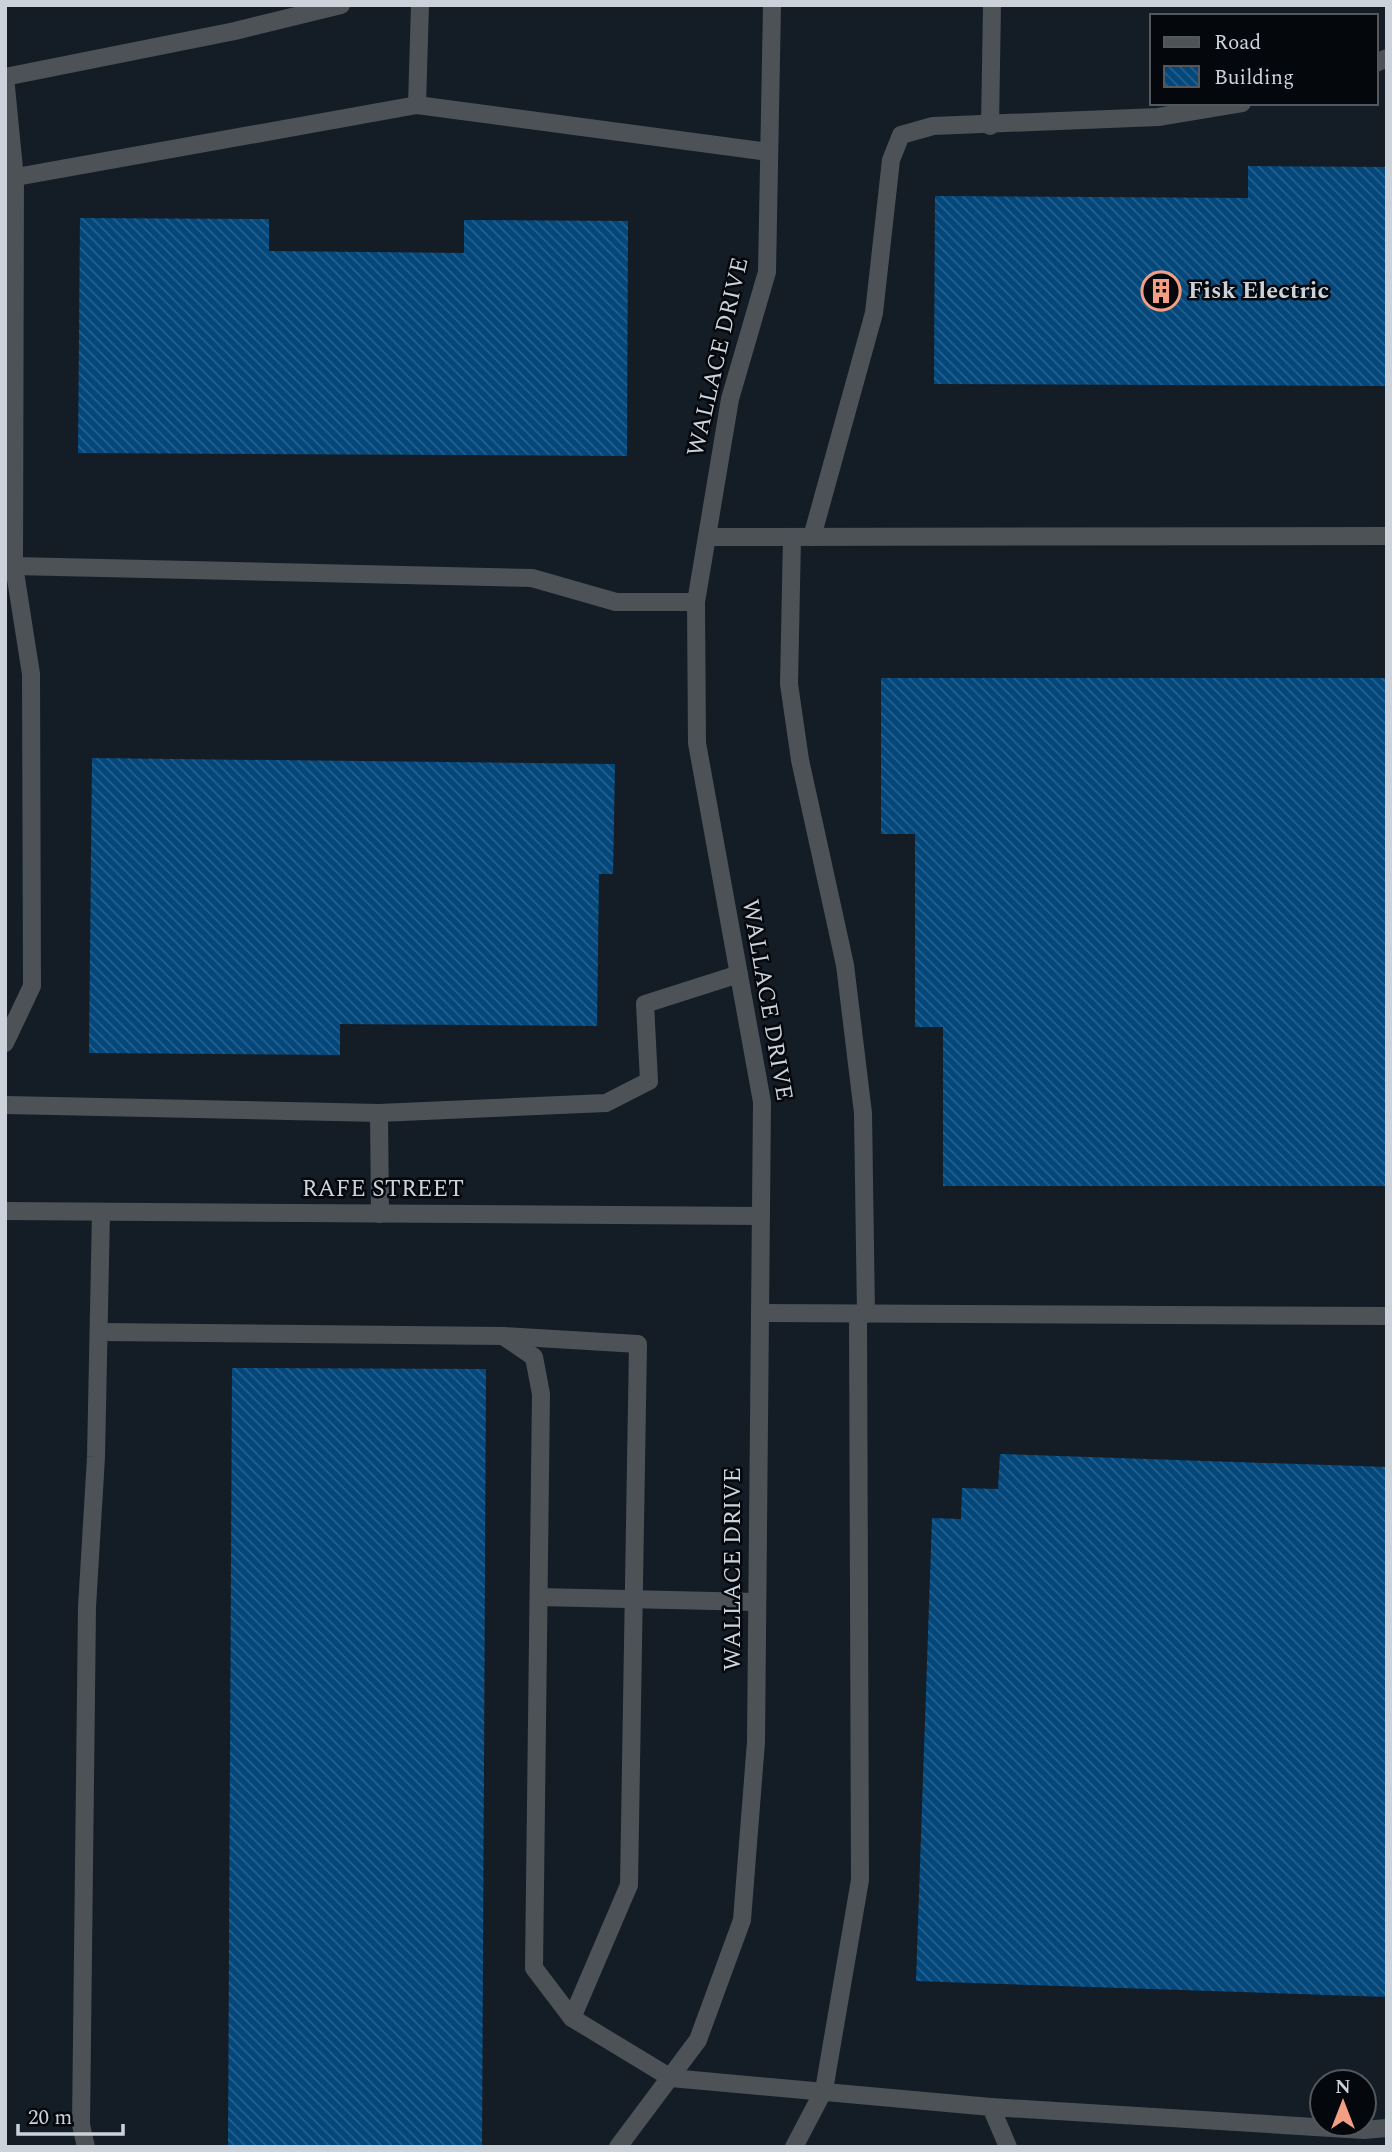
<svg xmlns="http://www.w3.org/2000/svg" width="1392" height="2152" viewBox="0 0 1392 2152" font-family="Spectral,serif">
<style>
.building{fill:url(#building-back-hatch)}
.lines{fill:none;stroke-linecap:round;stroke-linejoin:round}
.minor{stroke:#4d5257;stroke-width:18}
.labels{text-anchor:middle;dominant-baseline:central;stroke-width:5;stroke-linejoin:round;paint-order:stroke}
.poi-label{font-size:24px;font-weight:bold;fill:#ccd2d9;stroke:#04070b;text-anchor:start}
.street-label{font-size:24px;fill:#ccd2d9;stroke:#04070b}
</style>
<defs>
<pattern id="building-back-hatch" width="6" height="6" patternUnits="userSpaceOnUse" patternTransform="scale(1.75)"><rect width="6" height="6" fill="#03477b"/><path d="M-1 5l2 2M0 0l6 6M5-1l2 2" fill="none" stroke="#27618d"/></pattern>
</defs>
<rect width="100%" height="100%" fill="#141d26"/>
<g class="building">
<path d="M1248,166L1387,167V386L934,384L935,196L1248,198Z"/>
<path d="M80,218L269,219V251L464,253V220L628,221L627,456L78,453Z"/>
<path d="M881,678H1387V1186H943V1027H915V834H881Z"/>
<path d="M92,758L615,764L613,874H599L597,1026L340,1024V1055L89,1053Z"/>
<path d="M232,1368L486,1369L482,2147H228Z"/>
<path d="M1000,1454L1387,1467V1997L916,1981L932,1518L961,1519L962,1488L998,1489Z"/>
</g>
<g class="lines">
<g class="minor">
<path d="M1376,63L1387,58"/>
<path d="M5,77L235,31L341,5"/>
<path d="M417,105L420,5"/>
<path d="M990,126L992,5"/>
<path d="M5,179L417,105L769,152"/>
<path d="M707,537L1387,536"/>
<path d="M792,537L789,684L800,760L845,965L863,1113L866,1314"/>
<path d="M812,537L874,313L891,160L901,135L933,126L1158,117L1242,103"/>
<path d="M14,566L532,578L616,602H696"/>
<path d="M5,1043L32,986L31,674L14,566L15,179L5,77"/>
<path d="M5,1105L379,1113L606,1103L649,1081L645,1004L739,974"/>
<path d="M379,1113L380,1214"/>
<path d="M5,1211L761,1216"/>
<path d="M760,1313L1387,1316"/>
<path d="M99,1332L503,1336L534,1357L541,1394L534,1968L572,2018L671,2078L991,2107L1008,2147"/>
<path d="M503,1336L638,1344L629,1885L572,2018"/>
<path d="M539,1597L757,1602"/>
<path d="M991,2107L1364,2130L1387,2128"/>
<path d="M86,2147L81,2125L87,1607L96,1457L101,1212"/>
<path d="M618,2147L698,2040L742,1920L756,1742L762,1102L697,743L696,602L730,399L767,272L772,5"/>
<path d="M794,2147L824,2090L860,1880L858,1314"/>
</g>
</g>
<defs>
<g id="building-ring" transform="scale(2.0125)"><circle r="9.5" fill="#04070b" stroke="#f39f83" stroke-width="1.5"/><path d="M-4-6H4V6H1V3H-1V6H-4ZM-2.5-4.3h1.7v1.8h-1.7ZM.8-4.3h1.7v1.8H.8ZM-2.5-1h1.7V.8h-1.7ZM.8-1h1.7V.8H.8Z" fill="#f39f83"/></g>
</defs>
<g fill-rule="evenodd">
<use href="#building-ring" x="1161" y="291"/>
</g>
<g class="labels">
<g class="poi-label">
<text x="1188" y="291">Fisk Electric</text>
</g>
<g class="street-label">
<text transform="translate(718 357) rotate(-77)">WALLACE DRIVE</text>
<text transform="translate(767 1000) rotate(80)">WALLACE DRIVE</text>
<text x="383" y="1189">RAFE STREET</text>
<text transform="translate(733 1569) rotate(-90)">WALLACE DRIVE</text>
</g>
</g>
<rect width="1392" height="2152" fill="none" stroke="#ccd2d9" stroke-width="14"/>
<rect x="1150" y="14" width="228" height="91" fill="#04070b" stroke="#54585d" stroke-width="2"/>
<rect x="1164" y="37" width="35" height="10" fill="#4d5257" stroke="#54585d" stroke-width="2"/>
<text x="1214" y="49" font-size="21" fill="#ccd2d9">Road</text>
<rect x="1164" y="66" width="35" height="21" fill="url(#building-back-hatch)" stroke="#54585d" stroke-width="2"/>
<text x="1214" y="84" font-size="21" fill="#ccd2d9">Building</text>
<g transform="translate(1343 2103)"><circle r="33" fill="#04070b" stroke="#54585d" stroke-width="2"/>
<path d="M0-5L12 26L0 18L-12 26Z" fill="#f39f83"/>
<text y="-10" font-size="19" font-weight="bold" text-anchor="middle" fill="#ccd2d9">N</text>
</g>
<path d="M18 2124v10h105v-10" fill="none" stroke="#ccd2d9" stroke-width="3.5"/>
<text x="28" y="2124" font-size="21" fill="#ccd2d9" stroke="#04070b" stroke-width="5" paint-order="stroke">20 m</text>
</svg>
